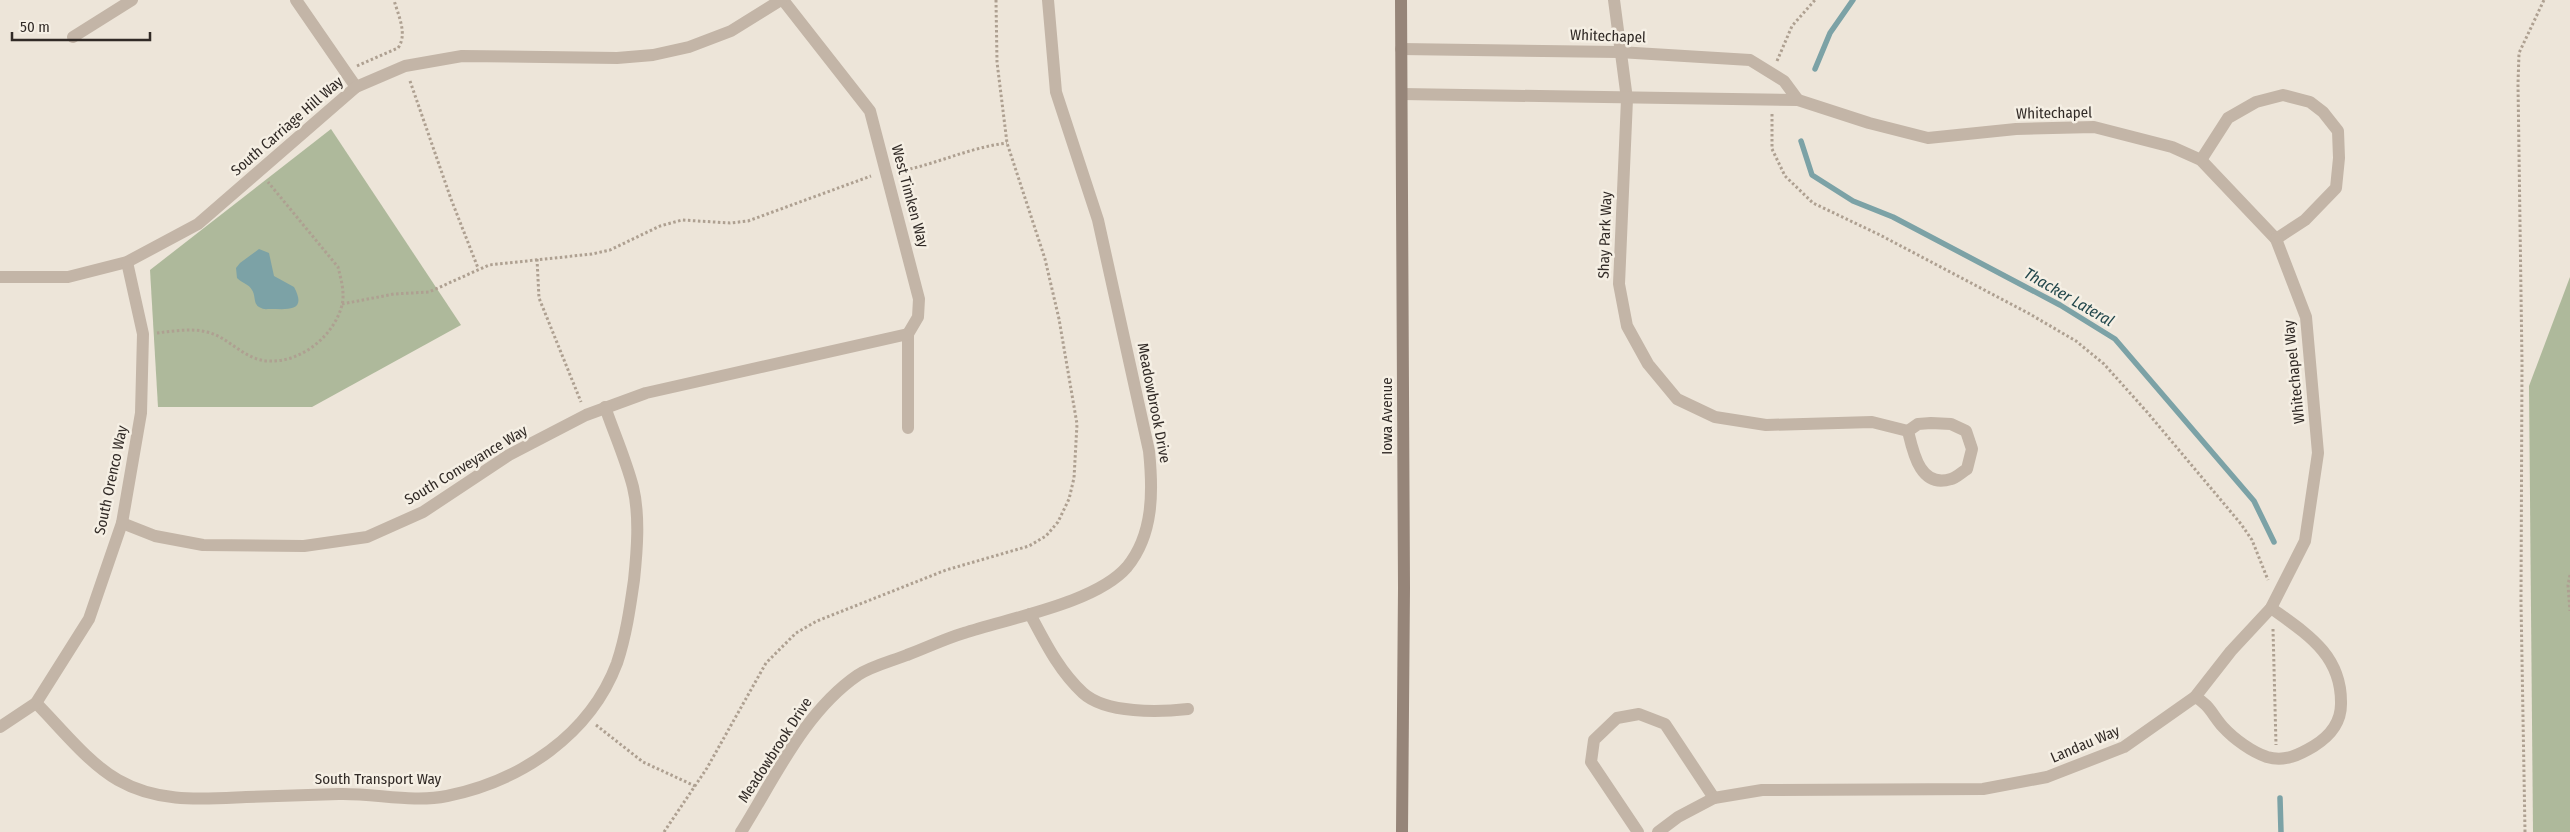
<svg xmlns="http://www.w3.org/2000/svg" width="2570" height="832" viewBox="0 0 2570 832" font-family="'Fira Sans Condensed',sans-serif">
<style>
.green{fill:#aeb99b}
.water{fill:#7ca2a6}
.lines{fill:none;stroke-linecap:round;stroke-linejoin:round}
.stream{stroke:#7ca2a6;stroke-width:5.5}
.path{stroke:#aea091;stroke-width:3;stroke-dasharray:2.5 2.5;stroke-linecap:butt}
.street{stroke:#c3b5a7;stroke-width:12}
.secondary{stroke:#968579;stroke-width:12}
.labels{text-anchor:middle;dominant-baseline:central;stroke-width:5;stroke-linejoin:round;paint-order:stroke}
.street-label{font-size:15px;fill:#312a26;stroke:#f5efe4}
.water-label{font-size:16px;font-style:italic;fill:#22474c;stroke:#f5efe4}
</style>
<rect width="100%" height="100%" fill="#ede5d9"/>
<g class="green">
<path d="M331,129L461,325L312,407H158L150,270Z"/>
<path d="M2570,277V832H2533L2529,386Z"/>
</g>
<path class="water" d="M259,249L269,253L274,276L294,287C308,313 286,309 270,309C266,309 264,310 259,307C253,303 256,296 252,290C249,284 242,283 237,278L236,268L240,263Z"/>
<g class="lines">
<g class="stream">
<path d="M1815,69L1830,33L1853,0"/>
<path d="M1801,141L1812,175L1853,201L1893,217L2060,305L2115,339L2254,501L2274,542"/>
<path d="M2280,798L2281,832"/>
</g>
<g class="path">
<path d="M1777,61L1792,26L1815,0"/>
<path d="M357,66L398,48C408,34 398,15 394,0"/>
<path d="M410,81L451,199L478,268"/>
<path d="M1772,114V149L1785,176L1813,203L1880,235L2028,313L2076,341L2104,364L2147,412L2241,524L2252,540L2268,580"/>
<path d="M900,171C938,164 967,148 1007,143"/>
<path d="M537,259L539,298L581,402"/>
<path d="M342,304L394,294L429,292L489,265L592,254L610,250L660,226L682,220L730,223L748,221L871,176"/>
<path d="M157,333C173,331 191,328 207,332C229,337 244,360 268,361C301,363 334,336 342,305C345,293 341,279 338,267L268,182"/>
<path d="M2570,575L2568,585L2570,611"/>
<path d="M2273,629L2276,745"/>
<path d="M596,725L643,762L695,786"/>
<path d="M664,832L707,768L766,663L796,633L817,621L946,570L1029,546L1046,536L1058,522L1069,499L1074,478L1077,424L1059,319L1045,259L1007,143L997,62L996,0"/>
<path d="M2525,832L2521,602L2522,363L2518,84L2519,53L2544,0"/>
</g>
<g class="street">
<path d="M296,0L356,87"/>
<path d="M783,0L870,111L919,299L918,317L908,334V428"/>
<path d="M1614,0L1627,99L1619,284L1627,326L1648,364L1677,399L1715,417L1766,425L1872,422L1908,431"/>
<path d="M73,37L132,0"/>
<path d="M1401,49L1619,52L1750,60L1784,81L1798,100"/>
<path d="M1402,94L1798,100L1869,123L1928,138L2016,129L2094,127L2172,147L2201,160L2276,239"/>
<path d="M2201,160L2228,118L2256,102L2283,95L2310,102L2323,112L2338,131L2339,158L2336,188L2305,220L2276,239"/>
<path d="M0,277H68L127,262L198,224L356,87L405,66L462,56L617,58L653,55L689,47L731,31L781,0"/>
<path d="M1931,423L1951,424L1966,431L1972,449L1967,469C1962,472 1956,478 1951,479C1920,489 1913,452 1908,431L1918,424Z"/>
<path d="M122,523L155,536L203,545L304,546L367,537L423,512L509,455L586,415L646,393L908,334"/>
<path d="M1030,614C1045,642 1059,671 1083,693C1106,714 1160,712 1188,709"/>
<path d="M2195,697C2209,704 2213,716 2223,727C2234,739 2252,752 2267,757C2285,762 2299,755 2314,746C2330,736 2341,723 2341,704C2342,655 2307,634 2271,608"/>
<path d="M36,703C60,727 88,763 118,780C158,803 201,799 246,797C277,796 308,795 339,794C375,793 412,803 447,796C521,781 590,735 617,663C626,636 630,608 634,580C637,551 640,516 633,487C626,460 614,433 605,407"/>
<path d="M0,727L36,703L89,619L122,523L141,413L143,334L127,262"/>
<path d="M741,832C775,778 804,712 858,675C872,666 892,661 907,655C926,648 944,639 964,633C1009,618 1096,603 1127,567C1154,534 1153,490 1149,451L1098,220L1056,92L1048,0"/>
<path d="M1638,832L1591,762L1594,740L1617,718L1639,714L1665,724L1714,798"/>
<path d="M1658,832L1678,817L1714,798L1762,790L1983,789L2047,777L2124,747L2195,697L2231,651L2271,608L2305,541L2318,453L2306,317L2276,239"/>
</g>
<path class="secondary" d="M1401,0L1404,588L1402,832"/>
</g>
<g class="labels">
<g class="street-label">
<text transform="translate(1608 36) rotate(2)">Whitechapel</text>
<text transform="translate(2054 113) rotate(-1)">Whitechapel</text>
<text transform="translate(287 126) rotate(-41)">South Carriage Hill Way</text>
<text transform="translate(910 196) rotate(75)">West Timken Way</text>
<text transform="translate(1605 235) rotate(-88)">Shay Park Way</text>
<text transform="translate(2294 372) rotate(-96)">Whitechapel Way</text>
<text transform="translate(1154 403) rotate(79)">Meadowbrook Drive</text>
<text transform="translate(1387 416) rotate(-90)">Iowa Avenue</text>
<text transform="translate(466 465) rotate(-31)">South Conveyance Way</text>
<text transform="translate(111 480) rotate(-78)">South Orenco Way</text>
<text transform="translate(2085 744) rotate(-23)">Landau Way</text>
<text transform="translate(775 750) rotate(-57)">Meadowbrook Drive</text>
<text x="378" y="779">South Transport Way</text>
</g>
<g class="water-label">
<text transform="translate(2069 297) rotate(30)">Thacker Lateral</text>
</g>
</g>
<path d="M12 32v8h138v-8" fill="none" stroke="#312a26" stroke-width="2.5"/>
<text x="20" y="32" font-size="15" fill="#312a26" stroke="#f5efe4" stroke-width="4" paint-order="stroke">50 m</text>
</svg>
